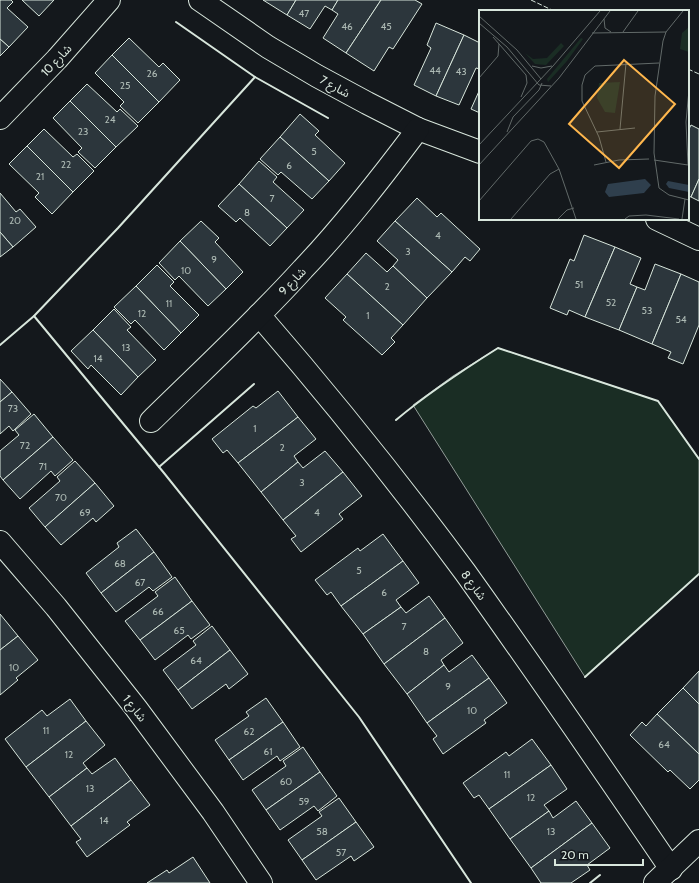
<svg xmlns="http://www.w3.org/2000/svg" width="699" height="883" viewBox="0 0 699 883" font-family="Cabin,'Noto Sans Arabic',sans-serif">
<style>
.green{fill:#1a2d24;stroke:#939e99}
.building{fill:#2c363c;stroke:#d8e6dc}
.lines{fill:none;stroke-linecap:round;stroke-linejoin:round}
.minor-casing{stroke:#d8e6dc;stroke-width:24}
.minor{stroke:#14181c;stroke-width:22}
.fence{stroke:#d8e6dc;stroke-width:1;stroke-dasharray:5 2;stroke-linecap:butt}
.wall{stroke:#d8e6dc;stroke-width:2}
.labels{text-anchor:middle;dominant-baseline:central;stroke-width:3;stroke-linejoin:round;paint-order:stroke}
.number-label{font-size:10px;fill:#adbab4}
.street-label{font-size:12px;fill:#d8e6dc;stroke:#14181c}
.inset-road{fill:none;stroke:#626a69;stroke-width:1}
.view{fill:#ffb74d;fill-opacity:0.15;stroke:#ffb74d;stroke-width:2}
.inset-edge{fill:none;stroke:#d8e6dc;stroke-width:2}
</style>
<rect width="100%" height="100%" fill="#14181c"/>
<path class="green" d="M498,348L658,401L699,459V574L585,677L413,405L453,376Z"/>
<g class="building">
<path d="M0,0H11L13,2L7,8L28,27L9,47L0,39Z"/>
<path d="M22,0H54L39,16Z"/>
<path d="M263,0H296L287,15Z"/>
<path d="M296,0H338L332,10L325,6L310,29L287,15Z"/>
<path d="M338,0H381L346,53L323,38L338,14L332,10Z"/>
<path d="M381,0H415L422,4L393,49L389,47L374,71L346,53Z"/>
<path d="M436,23L464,35L436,96L414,85L431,48L427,45Z"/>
<path d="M464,35L480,43V69L476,68L459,105L436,96Z"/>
<path d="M129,38L159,67L163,63L180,80L159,102L112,55Z"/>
<path d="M0,39L9,47L0,56Z"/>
<path d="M112,55L159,102L138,123L120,106L124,102L95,73Z"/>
<path d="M87,84L117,112L120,109L138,126L116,147L70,101Z"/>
<path d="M480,89V113L471,109Z"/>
<path d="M70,101L116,147L95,168L78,152L82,148L53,118Z"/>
<path d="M300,114L319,131L315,135L345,163L329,181L280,137Z"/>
<path d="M691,125L699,129V179L691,197L688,196V131Z"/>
<path d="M44,129L73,157L77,154L94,171L73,192L27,146Z"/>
<path d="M280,137L329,181L312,199L281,172L278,175L260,159Z"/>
<path d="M27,146L73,192L52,214L35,197L39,193L9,164Z"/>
<path d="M259,161L277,177L273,182L304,210L287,228L239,184Z"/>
<path d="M699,179V201L691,197Z"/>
<path d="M239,184L287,228L270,246L240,218L236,222L218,206Z"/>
<path d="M0,193L16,212L20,209L36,227L13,247L0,232Z"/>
<path d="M417,198L437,217L441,213L480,249L470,261L465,257L452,272L395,221Z"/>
<path d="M201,221L219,238L215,242L243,272L226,289L180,241Z"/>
<path d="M395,221L452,272L427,298L393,266L398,260L377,241Z"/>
<path d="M0,232L13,247L0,257Z"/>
<path d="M584,235L615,247L585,317L569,310L567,315L550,308L570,259L574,261Z"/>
<path d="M180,241L226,289L208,306L179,276L175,280L159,263Z"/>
<path d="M615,247L641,258L630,284L637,287L619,330L585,317Z"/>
<path d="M366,253L387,272L393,266L427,298L403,325L347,274Z"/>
<path d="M655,264L681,274L652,344L619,330L637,287L645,290Z"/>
<path d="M157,265L174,282L170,286L199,315L181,333L136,286Z"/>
<path d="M347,274L403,325L391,338L395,342L382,355L343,320L346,317L325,298Z"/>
<path d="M681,274L699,282V325L683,364L668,358L671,352L652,344Z"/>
<path d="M136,286L181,333L164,350L135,320L131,324L114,307Z"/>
<path d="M114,309L131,327L127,330L156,360L138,377L93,330Z"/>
<path d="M93,330L138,377L121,395L91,365L88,369L71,351Z"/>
<path d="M0,379L12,392L0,402Z"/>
<path d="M278,391L298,417L238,463L227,450L223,453L212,439L253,406L256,408Z"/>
<path d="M12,392L31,414L13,431L9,426L0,434V402Z"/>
<path d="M34,414L53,437L3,480L0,476V451L19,435L15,430Z"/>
<path d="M298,417L316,439L294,456L298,462L261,492L238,463Z"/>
<path d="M53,437L73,460L55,476L51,471L20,499L3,480Z"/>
<path d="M325,451L343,472L283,520L261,492L298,462L303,468Z"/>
<path d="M75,461L95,483L45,527L29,508L60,481L57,477Z"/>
<path d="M343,472L362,496L339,514L343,519L301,552L291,539L296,536L283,520Z"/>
<path d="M95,483L114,506L96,522L93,518L61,545L45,527Z"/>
<path d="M136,529L154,552L101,593L86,573L119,547L117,543Z"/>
<path d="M383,534L403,561L341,606L331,592L327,595L315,580L358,548L360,551Z"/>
<path d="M154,552L172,577L153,591L149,587L116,612L101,593Z"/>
<path d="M403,561L419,583L396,600L401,607L363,634L341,606Z"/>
<path d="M175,577L192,601L140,640L125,621L158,596L155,592Z"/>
<path d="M429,596L445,618L384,664L363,634L401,607L406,613Z"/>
<path d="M192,601L210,625L191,639L188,635L155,660L140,640Z"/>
<path d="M0,614L18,636L0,650Z"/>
<path d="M445,618L463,643L441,660L444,665L407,694L384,664Z"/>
<path d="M212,626L230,650L178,690L163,670L196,645L193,641Z"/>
<path d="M18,636L38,660L16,678L18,680L0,695V650Z"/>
<path d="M230,650L248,674L229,689L226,684L192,709L178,690Z"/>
<path d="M472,655L489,678L427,723L407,694L444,665L449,672Z"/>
<path d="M699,671V704L683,688Z"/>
<path d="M489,678L507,703L484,720L486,723L443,754L433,739L437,736L427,723Z"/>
<path d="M683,688L699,704V754L657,714Z"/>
<path d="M266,698L283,722L229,760L215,740L249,716L246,712Z"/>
<path d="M70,699L86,721L26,767L5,739L42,710L47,716Z"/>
<path d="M657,714L699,754V780L690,789L670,770L668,772L630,735L642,722L646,726Z"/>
<path d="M86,721L105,745L83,763L87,768L49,797L26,767Z"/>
<path d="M283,722L300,747L280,761L277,756L243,780L229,760Z"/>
<path d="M532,739L551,765L489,809L479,795L474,798L463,783L506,752L509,756Z"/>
<path d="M303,747L320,772L266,810L252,790L286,766L283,761Z"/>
<path d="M115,758L131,780L71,826L49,797L87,768L92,774Z"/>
<path d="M551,765L567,789L544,805L549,811L510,839L489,809Z"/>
<path d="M320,772L337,796L318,811L314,806L280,830L266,810Z"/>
<path d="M131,780L150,805L127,822L130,825L87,857L76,842L81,839L71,826Z"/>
<path d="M339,798L356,822L302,860L288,840L322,816L319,812Z"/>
<path d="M576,801L592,823L531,868L510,839L549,811L553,818Z"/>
<path d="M356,822L374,847L354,861L351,856L316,880L302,860Z"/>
<path d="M592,823L610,848L587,865L590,870L571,883H541L531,868Z"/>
<path d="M193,857L210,883H147L167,870L169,873Z"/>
</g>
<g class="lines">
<g class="minor-casing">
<g id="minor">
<path d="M200,0L268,47L317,76L367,103L418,129L480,152"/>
<path d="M0,118L57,59L109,0"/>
<path d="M657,219L699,239"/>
<path d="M259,315C331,398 400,484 465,572C535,670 603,769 671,869"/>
<path d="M151,421C202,371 255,322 303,269C345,225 382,177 418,129"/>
<path d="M0,542L56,607L136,708L213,812L261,883"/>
<path d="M655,883L699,841"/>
</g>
</g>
<use href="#minor" class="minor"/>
<g class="fence">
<path d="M531,0L554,11"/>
<path d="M688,69L699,74"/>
</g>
<g class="wall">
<path d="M176,22L255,77L328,118"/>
<path d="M34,316L164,473L359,717L471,883"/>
<path d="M0,345L34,316L118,228L255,77"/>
<path d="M396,420C428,393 463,370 498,348L658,401L699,459"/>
<path d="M159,467L254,384"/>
<path d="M585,677L699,574"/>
<path d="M590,883L600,875"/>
</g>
</g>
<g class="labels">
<g class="number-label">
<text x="304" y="13">47</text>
<text x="347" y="26">46</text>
<text x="386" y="26">45</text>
<text x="435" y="70">44</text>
<text x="461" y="71">43</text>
<text x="152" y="73">26</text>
<text x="125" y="85">25</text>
<text x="110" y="119">24</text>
<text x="83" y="131">23</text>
<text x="314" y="151">5</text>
<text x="66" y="164">22</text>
<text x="289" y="165">6</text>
<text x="40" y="176">21</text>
<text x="272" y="198">7</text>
<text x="247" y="212">8</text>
<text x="15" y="220">20</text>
<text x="438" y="235">4</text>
<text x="408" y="251">3</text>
<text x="214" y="259">9</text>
<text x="186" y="270">10</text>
<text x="579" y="284">51</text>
<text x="387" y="286">2</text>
<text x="611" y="302">52</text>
<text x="169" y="303">11</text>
<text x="647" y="310">53</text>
<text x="142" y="313">12</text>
<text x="368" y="315">1</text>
<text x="681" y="319">54</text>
<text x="126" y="347">13</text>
<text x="98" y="358">14</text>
<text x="13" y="408">73</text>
<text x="255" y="428">1</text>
<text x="25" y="445">72</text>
<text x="282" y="447">2</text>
<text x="43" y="466">71</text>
<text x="302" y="482">3</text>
<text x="61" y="497">70</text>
<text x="85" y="512">69</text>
<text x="317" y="512">4</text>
<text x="120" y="563">68</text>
<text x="359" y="570">5</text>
<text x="140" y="582">67</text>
<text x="384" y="592">6</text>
<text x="158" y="611">66</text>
<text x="404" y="626">7</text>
<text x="179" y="630">65</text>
<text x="426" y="651">8</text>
<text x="196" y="660">64</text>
<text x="14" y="667">10</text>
<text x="448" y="686">9</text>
<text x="472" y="710">10</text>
<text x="46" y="730">11</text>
<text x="249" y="731">62</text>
<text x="664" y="744">64</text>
<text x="268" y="751">61</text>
<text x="69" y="754">12</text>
<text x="507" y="774">11</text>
<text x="286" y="781">60</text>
<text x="90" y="788">13</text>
<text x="531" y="797">12</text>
<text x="304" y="801">59</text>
<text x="104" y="820">14</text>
<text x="322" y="831">58</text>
<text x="551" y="831">13</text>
<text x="341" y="852">57</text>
</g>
<g class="street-label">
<text transform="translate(56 60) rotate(-47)">شارع 10</text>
<text transform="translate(335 86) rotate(29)">شارع 7</text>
<text transform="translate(292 281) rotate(-46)">شارع 9</text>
<text transform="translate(474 585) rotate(54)">شارع 8</text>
<text transform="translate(135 708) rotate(52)">شارع 1</text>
</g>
</g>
<g transform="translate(479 10)">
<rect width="210" height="210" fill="#14181c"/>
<path d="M210,17V42L201,39L203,23ZM102,28L104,29L88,51L69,72L68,69ZM82,33L85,36L67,55L56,54L46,43L54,49L68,48ZM141,72L136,103L126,102L118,88L120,73Z" fill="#1a2d24"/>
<path d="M166,169L172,175L165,183L130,187L126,182L129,174ZM189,171L210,175V182L190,178L187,174Z" fill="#2f3f4d"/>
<path class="inset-road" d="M204,1L187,22L184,31L176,86L175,143L180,178L190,185L210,190M0,6L38,40L62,69M125,9L126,18L132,22M0,13L28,37L60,75L72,76M144,22L159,1M113,23L187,22M14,27L47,65L48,73L42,87M53,56L62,58L73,56M0,68L19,46L20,34M141,119L147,53M28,122L34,107L60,80L63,73M118,122L156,118M0,135L74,56L121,1M175,150L209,155M127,152L120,127L103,91V75L106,65L116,56L180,53M0,155L80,68L131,1M115,155L140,150L170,149M209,155L207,112L210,80M0,191L52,131L59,129L65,132L80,159L97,209M32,209L71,164L80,159M79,209L88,200L95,198M146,209L150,206L167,205L200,209M203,209L206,189"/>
<path class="view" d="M145,50L196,94L140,158L90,114Z"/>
<rect width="210" height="210" class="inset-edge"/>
</g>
<path d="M555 859v6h88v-6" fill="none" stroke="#d8e6dc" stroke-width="2"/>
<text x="561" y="859" font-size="12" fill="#d8e6dc" stroke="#14181c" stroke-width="3" paint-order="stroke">20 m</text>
</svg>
